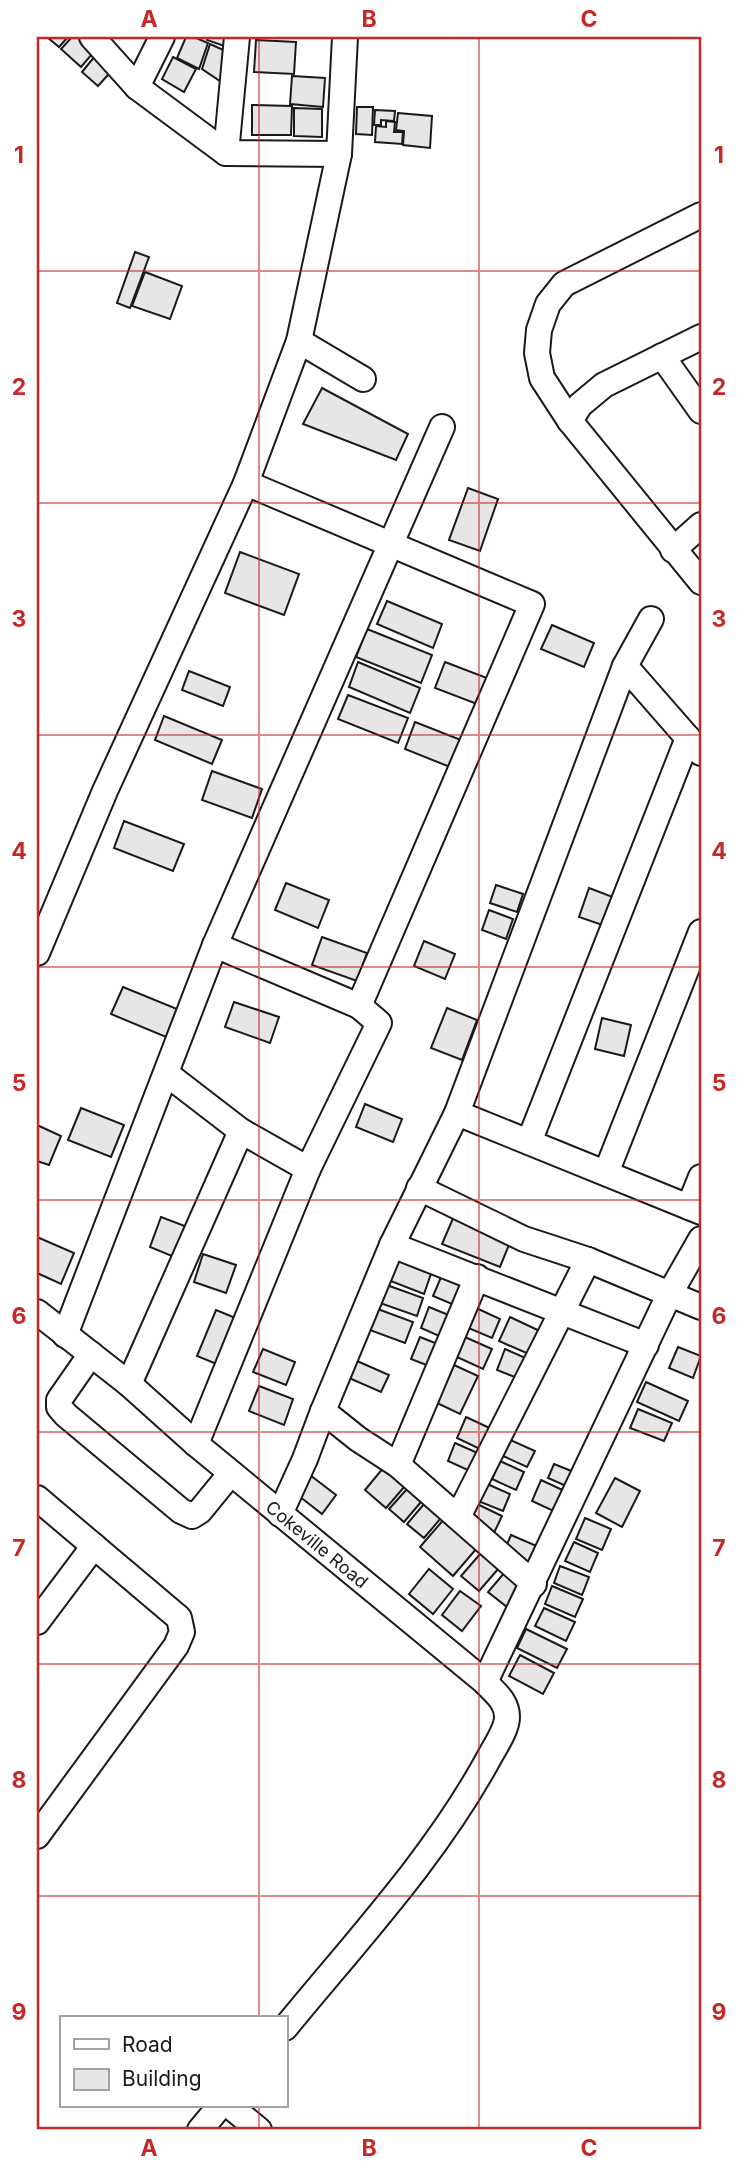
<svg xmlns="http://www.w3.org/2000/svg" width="738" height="2167" viewBox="0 0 738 2167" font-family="Inter,sans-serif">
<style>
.building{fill:#e6e6e6;stroke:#1a1a1a;stroke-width:2}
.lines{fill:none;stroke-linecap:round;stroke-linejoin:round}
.minor-casing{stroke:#1a1a1a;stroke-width:28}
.minor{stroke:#fff;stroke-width:24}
.grid{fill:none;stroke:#c62828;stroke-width:2;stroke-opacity:0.55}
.labels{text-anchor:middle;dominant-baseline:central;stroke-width:5;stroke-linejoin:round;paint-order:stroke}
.street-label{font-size:18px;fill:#1a1a1a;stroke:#fff}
.neatline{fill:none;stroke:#c62828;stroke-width:2.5}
.grid-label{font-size:23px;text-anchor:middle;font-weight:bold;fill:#c62828}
</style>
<rect width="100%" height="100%" fill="#fff"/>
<g class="building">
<path d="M47,37H68L59,47Z"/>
<path d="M72,37H88L99,46L81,67L61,49Z"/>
<path d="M186,37H194L208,43L199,69L177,58Z"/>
<path d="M208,37H231L227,47L207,40Z"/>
<path d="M256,40L296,42L294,74L254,72Z"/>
<path d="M210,44L230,53L223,83L202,69Z"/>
<path d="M99,51L116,66L98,86L82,72Z"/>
<path d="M173,57L196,69L184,92L162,79Z"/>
<path d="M292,76L325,78L323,107L290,104Z"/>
<path d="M252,105L292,106L291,135H252Z"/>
<path d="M357,107H373L372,135L356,134Z"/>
<path d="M294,108L322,109V137L294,136Z"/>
<path d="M375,110L395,111L394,121L381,120V125H374Z"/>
<path d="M398,113L432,116L430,148L403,145L404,131L396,130Z"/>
<path d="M386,121L395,122L394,132H403L402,144L375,142L376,126L386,127Z"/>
<path d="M135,252L149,257L130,308L117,303Z"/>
<path d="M145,272L182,286L170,319L132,306Z"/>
<path d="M322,388L408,434L396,460L303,424Z"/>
<path d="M468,488L498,499L480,551L449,540Z"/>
<path d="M240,552L299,574L284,615L225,593Z"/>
<path d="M387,601L442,624L433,648L377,624Z"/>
<path d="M552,625L594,643L584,667L541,649Z"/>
<path d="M367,629L432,655L421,683L356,657Z"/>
<path d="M358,662L420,688L410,713L349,687Z"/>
<path d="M445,662L487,678L477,704L435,688Z"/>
<path d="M189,671L230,687L223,706L182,690Z"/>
<path d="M348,695L408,718L398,743L338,719Z"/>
<path d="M164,716L222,740L212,764L155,740Z"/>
<path d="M415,722L461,740L450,767L405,749Z"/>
<path d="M212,771L262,789L252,818L202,800Z"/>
<path d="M124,821L184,844L173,871L114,848Z"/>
<path d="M286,883L329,900L318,928L275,910Z"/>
<path d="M496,885L523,894L517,912L490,903Z"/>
<path d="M589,888L618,899L608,927L579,917Z"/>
<path d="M489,910L513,919L506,939L482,930Z"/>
<path d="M322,937L367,953L357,981L312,965Z"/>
<path d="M424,941L455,954L445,979L414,966Z"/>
<path d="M123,987L177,1009L166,1037L111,1014Z"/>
<path d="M234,1002L279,1017L270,1043L225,1027Z"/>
<path d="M447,1008L477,1020L462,1060L431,1048Z"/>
<path d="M602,1018L631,1025L624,1056L595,1049Z"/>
<path d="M365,1104L402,1119L393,1142L356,1127Z"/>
<path d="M81,1108L124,1125L111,1157L68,1140Z"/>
<path d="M37,1125L61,1136L49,1165L37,1161Z"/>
<path d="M454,1216L511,1240L500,1267L442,1244Z"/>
<path d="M161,1217L190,1228L179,1259L150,1247Z"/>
<path d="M37,1237L74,1253L61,1284L37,1273Z"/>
<path d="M203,1254L236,1265L226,1293L194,1282Z"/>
<path d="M398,1254L433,1268L424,1294L388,1280Z"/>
<path d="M444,1270L470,1282L459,1307L433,1296Z"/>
<path d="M384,1284L423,1298L417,1316L377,1302Z"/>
<path d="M429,1307L456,1318L446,1339L421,1328Z"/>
<path d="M474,1307L500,1319L492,1338L466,1327Z"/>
<path d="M375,1308L413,1322L405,1343L367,1329Z"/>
<path d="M216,1310L238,1319L219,1365L197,1356Z"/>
<path d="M510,1317L542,1332L531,1355L499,1341Z"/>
<path d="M420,1337L443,1346L434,1368L411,1359Z"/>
<path d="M465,1337L492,1349L483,1369L457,1357Z"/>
<path d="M678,1347L701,1356L693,1378L669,1368Z"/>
<path d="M263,1349L295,1362L286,1385L253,1372Z"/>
<path d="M505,1349L528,1359L520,1379L497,1370Z"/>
<path d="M357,1361L389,1375L381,1392L349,1378Z"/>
<path d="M454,1365L478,1376L460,1414L437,1403Z"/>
<path d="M646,1382L688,1401L679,1421L637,1402Z"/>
<path d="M259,1386L293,1399L284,1425L249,1411Z"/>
<path d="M638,1409L672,1423L664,1441L630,1428Z"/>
<path d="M466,1417L494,1430L484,1451L457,1438Z"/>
<path d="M508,1439L535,1451L527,1467L501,1455Z"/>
<path d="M455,1443L480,1454L472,1472L448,1461Z"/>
<path d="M500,1461L524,1472L516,1490L492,1479Z"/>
<path d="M554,1464L579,1474L573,1489L548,1478Z"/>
<path d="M384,1467L405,1486L386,1508L365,1490Z"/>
<path d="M310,1475L336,1495L322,1514L299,1496Z"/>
<path d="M615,1478L640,1491L622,1527L596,1513Z"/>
<path d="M541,1480L569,1493L560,1514L532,1501Z"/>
<path d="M485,1483L510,1494L503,1511L478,1501Z"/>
<path d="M407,1489L421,1502L404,1522L389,1509Z"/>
<path d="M473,1502L502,1516L493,1535L464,1521Z"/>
<path d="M424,1504L441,1518L424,1538L407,1524Z"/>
<path d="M445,1518L477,1548L453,1576L420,1547Z"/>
<path d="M585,1518L611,1529L602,1550L576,1539Z"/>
<path d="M511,1535L539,1547L531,1568L502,1556Z"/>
<path d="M574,1542L598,1553L590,1572L565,1561Z"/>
<path d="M481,1553L499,1568L479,1591L461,1576Z"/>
<path d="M560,1566L589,1577L582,1595L554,1583Z"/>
<path d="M429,1569L453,1589L433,1614L409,1594Z"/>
<path d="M505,1572L523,1587L507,1607L488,1592Z"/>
<path d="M552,1586L583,1599L575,1617L545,1604Z"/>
<path d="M460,1591L481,1606L462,1631L442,1615Z"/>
<path d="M544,1608L575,1622L566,1641L535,1626Z"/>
<path d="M526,1629L567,1649L557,1668L517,1648Z"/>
<path d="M520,1655L554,1673L543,1694L509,1676Z"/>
</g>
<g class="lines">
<g class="minor-casing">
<g id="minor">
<path d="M92,37L137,87L226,153L339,154"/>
<path d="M137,87L162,37"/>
<path d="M226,153L237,37"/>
<path d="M701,215L564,284L548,304L539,330L537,353L542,378L570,421L701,582"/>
<path d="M299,341L363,379"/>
<path d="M662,356L701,411"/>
<path d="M570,421L580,405L604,385L701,337"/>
<path d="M246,483L532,604L359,1006"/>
<path d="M673,550L701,525"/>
<path d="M625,666L701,753"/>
<path d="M37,953L105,791L246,483L299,341L339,154L345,37"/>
<path d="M167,1074L241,1131L308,1169"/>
<path d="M457,1113L701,1212"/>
<path d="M529,1142L688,738"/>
<path d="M606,1173L701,932"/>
<path d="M419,1188L524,1239L588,1260L701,1307"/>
<path d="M689,1207L701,1177"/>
<path d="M392,1245L646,1345"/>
<path id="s1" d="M37,1312L129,1384L196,1444L485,1682C495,1693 507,1701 507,1717C507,1729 496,1745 490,1756C436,1856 357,1940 285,2028"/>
<path d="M65,1335L215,945L442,427"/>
<path d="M91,1354L59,1400V1407L66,1415L181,1511L192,1516L200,1511L231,1473"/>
<path d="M129,1384L241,1131"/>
<path d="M323,1411L358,1439L398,1465L534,1584"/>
<path d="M196,1444L308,1169L379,1023L359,1006L215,945"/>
<path d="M398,1465L477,1277"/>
<path d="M37,1498L179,1618L182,1632L176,1646L37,1836"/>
<path d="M280,1514L305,1459L323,1411L392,1245L457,1113L625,666L651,619"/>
<path d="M458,1517L588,1260"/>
<path d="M37,1622L94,1546"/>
<path d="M485,1682L669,1295L701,1239"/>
<path d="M230,2106L259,2130"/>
<path d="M200,2130L220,2106"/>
</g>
</g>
<use href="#minor" class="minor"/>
</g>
<path class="grid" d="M259,37V2018M479,37V2130M37,271H701M37,503H701M37,735H701M37,967H701M37,1200H701M37,1432H701M37,1664H701M37,1896H701M259,2106V2130"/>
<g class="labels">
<g class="street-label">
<text stroke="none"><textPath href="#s1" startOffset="364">Cokeville Road</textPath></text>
</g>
</g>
<rect width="738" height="2167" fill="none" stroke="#ffffff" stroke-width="77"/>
<rect x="60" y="2016" width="228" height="91" fill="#ffffff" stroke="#a3a3a3" stroke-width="2"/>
<rect x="74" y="2039" width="35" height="10" fill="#ffffff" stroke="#a3a3a3" stroke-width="2"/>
<text x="122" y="2052" font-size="21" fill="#1a1a1a">Road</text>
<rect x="74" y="2069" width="35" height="21" fill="#e6e6e6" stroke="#a3a3a3" stroke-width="2"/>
<text x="122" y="2086" font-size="21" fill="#1a1a1a">Building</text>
<rect x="38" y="38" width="662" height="2090" class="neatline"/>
<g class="grid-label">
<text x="149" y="27">A</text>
<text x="369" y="27">B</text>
<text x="589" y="27">C</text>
<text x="19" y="163">1</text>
<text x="719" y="163">1</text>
<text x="19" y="395">2</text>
<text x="719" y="395">2</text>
<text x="19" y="627">3</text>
<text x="719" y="627">3</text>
<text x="19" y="859">4</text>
<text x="719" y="859">4</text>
<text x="19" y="1091">5</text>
<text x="719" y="1091">5</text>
<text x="19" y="1324">6</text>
<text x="719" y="1324">6</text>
<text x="19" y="1556">7</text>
<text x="719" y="1556">7</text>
<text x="19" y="1788">8</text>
<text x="719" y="1788">8</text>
<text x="19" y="2020">9</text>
<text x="719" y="2020">9</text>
<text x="149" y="2156">A</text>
<text x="369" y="2156">B</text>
<text x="589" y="2156">C</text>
</g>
</svg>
